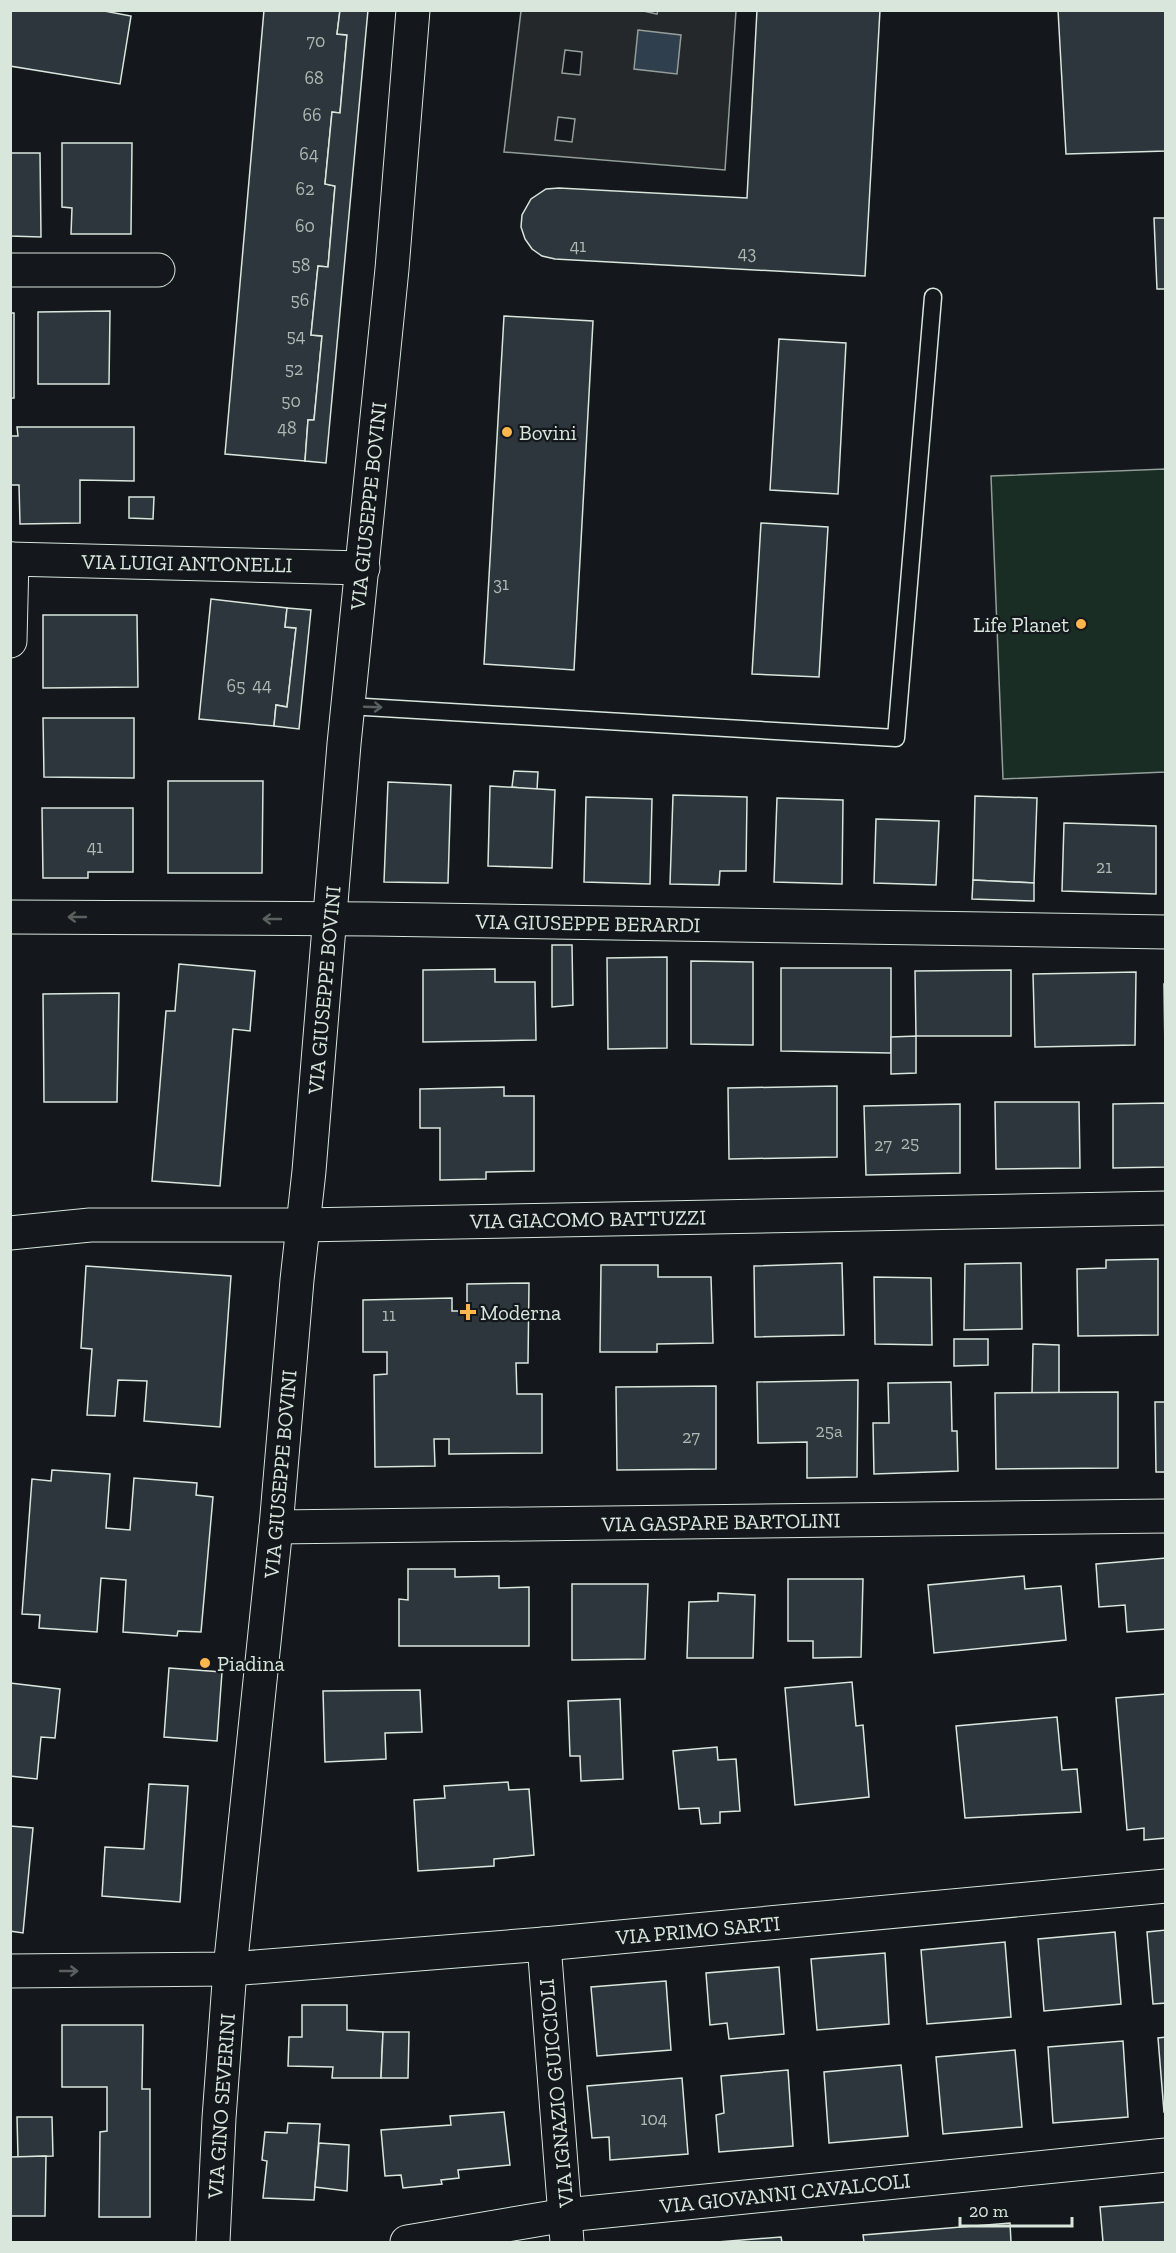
<svg xmlns="http://www.w3.org/2000/svg" width="1176" height="2253" viewBox="0 0 1176 2253" font-family="'Zilla Slab',serif">
<style>
.green{fill:#1a2d24;stroke:#939e99;stroke-width:1.5}
.parking{fill:#24282b;stroke:#939e99;stroke-width:1.5;fill-rule:evenodd}
.water{fill:#2f3f4d;stroke:#939e99;stroke-width:1.5}
.building{fill:#2c363c;stroke:#d8e6dc;stroke-width:1.5}
.lines{fill:none;stroke-linecap:round;stroke-linejoin:round}
.service-casing{stroke:#d8e6dc;stroke-width:19}
.minor-casing{stroke:#d8e6dc;stroke-width:35}
.tertiary-casing{stroke:#d8e6dc;stroke-width:35}
.service{stroke:#14181c;stroke-width:16}
.minor{stroke:#14181c;stroke-width:33}
.tertiary{stroke:#14181c;stroke-width:33}
.oneway{stroke:#59605f}
.poi-dot{fill:#ffb74d;stroke:#14181c;stroke-width:2}
.labels{text-anchor:middle;dominant-baseline:central;stroke-width:4.5;stroke-linejoin:round;paint-order:stroke}
.number-label{font-size:18px;fill:#adbab4}
.poi-label{font-size:21px;fill:#d8e6dc;stroke:#14181c;text-anchor:start}
.street-label{font-size:21px;fill:#d8e6dc;stroke:#14181c}
</style>
<rect width="100%" height="100%" fill="#14181c"/>
<path class="green" d="M1165,469V772L1003,779L991,476Z"/>
<path class="parking" d="M639,10L657,14L658,10L736,11L725,170L504,152L521,11ZM565,50L582,52L580,75L562,73ZM558,117L575,119L572,142L555,140Z"/>
<path class="water" d="M638,30L681,35L677,74L634,69Z"/>
<g class="building">
<path d="M10,10H99L131,16L120,84L10,66Z"/>
<path d="M264,10H340L337,34L347,35L340,113L332,112L325,184L335,186L328,267L318,266L311,335L322,336L314,420H308L305,461L225,454Z"/>
<path d="M340,10H368L326,463L305,461L308,420H314L322,336L311,335L318,266L328,267L335,186L325,184L332,112L340,113L347,35L337,34Z"/>
<path d="M757,10H880L865,276L555,259L542,256L532,249L525,239L521,227L522,215L531,199L546,189L559,188L747,198Z"/>
<path d="M1058,10H1166V151L1066,154Z"/>
<path d="M62,143H132L131,234H71L72,208L62,207Z"/>
<path d="M10,153H40L41,237L10,236Z"/>
<path d="M1154,218H1166V289H1157Z"/>
<path d="M110,311L109,384H38V312Z"/>
<rect x="10" y="313" width="4" height="85"/>
<path d="M504,316L593,321L574,670L484,664Z"/>
<path d="M779,339L846,343L838,494L770,490Z"/>
<path d="M17,427H134V481L80,480V523L20,524L19,485H10V436H18Z"/>
<path d="M129,497H154L153,519L129,518Z"/>
<path d="M761,523L828,527L819,677L752,674Z"/>
<path d="M211,599L287,608L285,627L296,628L287,707L276,705L274,726L199,719Z"/>
<path d="M287,608L311,610L299,729L274,726L276,705L287,707L296,628L285,627Z"/>
<path d="M43,615H137L138,687L43,688Z"/>
<path d="M43,718H134V778L44,777Z"/>
<path d="M514,771L538,772L537,790L512,787Z"/>
<path d="M168,781H263L262,873H168Z"/>
<path d="M388,782L451,785L448,883L384,882Z"/>
<path d="M490,786L555,790L552,868L488,866Z"/>
<path d="M673,795L747,797L746,871H720L719,885L670,884Z"/>
<path d="M975,796L1037,798L1034,883L973,880Z"/>
<path d="M586,797L652,799L650,884L584,882Z"/>
<path d="M777,798L843,800L842,884L774,882Z"/>
<path d="M42,808H133V872H88V878H43Z"/>
<path d="M876,819L939,821L936,885L874,883Z"/>
<path d="M1064,823L1156,826V894L1062,891Z"/>
<path d="M973,880L1034,883V901L972,899Z"/>
<path d="M552,945H572L573,1005L552,1007Z"/>
<path d="M667,957V1048L608,1049L607,958Z"/>
<path d="M691,961L753,962V1045L691,1044Z"/>
<path d="M179,964L255,971L250,1031L233,1029L220,1186L152,1181L166,1011H175Z"/>
<path d="M781,968H891V1053L781,1051Z"/>
<path d="M495,969V982H535L536,1040L423,1042V970Z"/>
<path d="M1011,970V1036H916L915,971Z"/>
<path d="M1136,972L1135,1045L1035,1047L1033,974Z"/>
<path d="M1164,984H1166V1052H1165Z"/>
<path d="M119,993L117,1102H44L43,994Z"/>
<path d="M916,1036V1073L891,1074V1037Z"/>
<path d="M837,1086V1157L729,1159L728,1088Z"/>
<path d="M504,1087V1096H534V1171L486,1172V1179L440,1180V1128H420V1089Z"/>
<path d="M995,1102H1079L1080,1168L996,1169Z"/>
<path d="M1166,1103V1167L1113,1168V1104Z"/>
<path d="M960,1104V1173L866,1175L864,1106Z"/>
<path d="M1158,1259V1335L1078,1336L1077,1269L1106,1268V1260Z"/>
<path d="M842,1263L844,1335L755,1337L754,1266Z"/>
<path d="M1021,1263L1022,1329L964,1330L965,1264Z"/>
<path d="M601,1265H658V1277H711L713,1343L657,1344V1352H600Z"/>
<path d="M86,1266L231,1276L220,1427L144,1421L147,1381L118,1380L115,1416L87,1415L92,1349L81,1348Z"/>
<path d="M874,1277L931,1278L932,1345L875,1344Z"/>
<path d="M529,1283L528,1363H516L517,1394H542V1453L449,1454V1439H434L435,1466L375,1467L374,1375L387,1374V1352H363V1300L452,1298V1311H467V1284Z"/>
<path d="M954,1339H988V1365L954,1366Z"/>
<path d="M1033,1344L1059,1345V1393H1032Z"/>
<path d="M858,1380L857,1477L807,1478V1442L758,1443L757,1382Z"/>
<path d="M951,1382L952,1431H957L958,1471L874,1474L873,1423H889L888,1383Z"/>
<path d="M716,1386V1469L617,1470L616,1387Z"/>
<path d="M1118,1392V1468L996,1469L995,1393Z"/>
<path d="M1155,1402H1166V1472H1156Z"/>
<path d="M52,1470L110,1474L106,1528L130,1530L134,1478L197,1483L196,1495L213,1497L201,1632L178,1631L177,1636L123,1632L126,1580L101,1578L97,1632L39,1628L40,1615L22,1614L32,1479L51,1481Z"/>
<path d="M1166,1558V1629L1127,1632L1125,1605L1099,1607L1096,1564Z"/>
<path d="M408,1569H455V1577L499,1576V1588L529,1587V1646H399V1599L408,1600Z"/>
<path d="M1024,1576L1025,1589L1061,1586L1066,1640L934,1653L928,1585Z"/>
<path d="M788,1579H863L861,1657L813,1658V1641H788Z"/>
<path d="M572,1584H648L645,1659L572,1660Z"/>
<path d="M718,1593L755,1595L753,1658H687L689,1602L718,1601Z"/>
<path d="M169,1668L222,1672L217,1741L164,1737Z"/>
<path d="M852,1682L856,1726L863,1725L869,1797L795,1805L785,1688Z"/>
<path d="M10,1683L60,1689L55,1738L41,1737L37,1779L10,1776Z"/>
<path d="M420,1690L422,1732L385,1733L386,1759L325,1762L323,1691Z"/>
<path d="M1166,1694V1838L1144,1840V1828L1127,1830L1116,1698Z"/>
<path d="M620,1699L623,1779L581,1781L580,1756H570L568,1701Z"/>
<path d="M1057,1717L1062,1770L1077,1769L1081,1812L965,1818L956,1726Z"/>
<path d="M717,1747L718,1760L736,1759L740,1811L720,1812V1823L701,1824L699,1808L679,1809L673,1751Z"/>
<path d="M508,1782L509,1790L529,1789L534,1855L494,1859V1866L418,1871L414,1800L445,1798L444,1786Z"/>
<path d="M149,1784L188,1786L180,1902L102,1896L105,1847L144,1849Z"/>
<path d="M10,1826L33,1828L23,1933L10,1931Z"/>
<path d="M1166,1930V2003L1153,2004L1147,1932Z"/>
<path d="M1115,1932L1121,2004L1044,2011L1038,1939Z"/>
<path d="M1005,1942L1011,2017L927,2024L921,1950Z"/>
<path d="M885,1953L889,2024L817,2030L811,1959Z"/>
<path d="M779,1967L784,2034L729,2039L727,2023L710,2025L706,1973Z"/>
<path d="M666,1981L671,2050L597,2056L591,1987Z"/>
<path d="M302,2005H347V2030L383,2032L381,2078H332L333,2067L288,2066L289,2037H302Z"/>
<path d="M62,2025H143L142,2089H150V2217H99L100,2132L107,2131V2087H62Z"/>
<path d="M383,2032H409L408,2078H381Z"/>
<path d="M1166,2037V2112H1164L1158,2038Z"/>
<path d="M1123,2041L1128,2117L1053,2123L1048,2047Z"/>
<path d="M1015,2050L1022,2127L943,2134L936,2057Z"/>
<path d="M901,2065L908,2136L829,2143L824,2072Z"/>
<path d="M788,2070L793,2146L719,2152L716,2115L724,2113L721,2076Z"/>
<path d="M682,2078L688,2154L610,2160L609,2137L592,2138L587,2086Z"/>
<path d="M504,2112L510,2165L458,2170L459,2178L441,2180L442,2184L403,2188L401,2175L385,2176L381,2130L451,2125L450,2116Z"/>
<path d="M17,2117H52L53,2156L18,2157Z"/>
<path d="M288,2123L320,2124L314,2200L263,2198L267,2161L262,2160L265,2132L287,2133Z"/>
<path d="M319,2143L349,2145L347,2191L315,2187Z"/>
<path d="M46,2156L45,2216H10V2157Z"/>
<path d="M1166,2202V2242H1103L1100,2207Z"/>
<path d="M1010,2223L1011,2242H864L863,2235Z"/>
<path d="M781,2237L782,2242H717Z"/>
</g>
<g class="lines">
<g class="service-casing">
<path id="service" d="M348,706L896,738L933,297"/>
</g>
<g class="minor-casing">
<g id="minor">
<path d="M10,270H158"/>
<path d="M10,559L363,568"/>
<path d="M10,641L12,559"/>
<path d="M10,917L373,919L1166,932"/>
<path d="M10,1233L90,1225H302L1166,1208"/>
<path d="M276,1527L1166,1516"/>
<path d="M544,1944L567,2242"/>
<path d="M10,1971L230,1969L544,1944L1166,1886"/>
<path d="M407,2242L566,2215L1166,2155"/>
</g>
</g>
<g class="tertiary-casing">
<path id="tertiary" d="M213,2242L219,2118L230,1969L276,1527L297,1280L309,1171L344,744L392,269L413,10"/>
</g>
<use href="#service" class="service"/>
<use href="#minor" class="minor"/>
<use href="#tertiary" class="tertiary"/>
</g>
<defs><path id="oneway-shaft" d="M-6 0H5M1.5-3L5.5 0L1.5 3" fill="none" stroke-width="1.6" stroke-linecap="round" stroke-linejoin="round" transform="scale(1.5)"/></defs>
<g class="oneway">
<use href="#oneway-shaft" transform="translate(373 707) rotate(2)"/>
<use href="#oneway-shaft" transform="translate(77 917) rotate(-180)"/>
<use href="#oneway-shaft" transform="translate(272 919) rotate(-180)"/>
<use href="#oneway-shaft" transform="translate(69 1971)"/>
</g>
<g class="poi-dot">
<circle cx="507" cy="432" r="6"/>
<circle cx="1081" cy="624" r="6"/>
<path d="M465 1303h6v6h6v6h-6v6h-6v-6h-6v-6h6z"/>
<circle cx="205" cy="1663" r="6"/>
</g>
<g class="labels">
<g class="number-label">
<text x="316" y="41">70</text>
<text x="314" y="78">68</text>
<text x="312" y="115">66</text>
<text x="309" y="154">64</text>
<text x="305" y="189">62</text>
<text x="305" y="226">60</text>
<text x="578" y="246">41</text>
<text x="747" y="253">43</text>
<text x="301" y="265">58</text>
<text x="300" y="300">56</text>
<text x="296" y="336">54</text>
<text x="294" y="369">52</text>
<text x="291" y="401">50</text>
<text x="287" y="428">48</text>
<text x="501" y="584">31</text>
<text x="262" y="685">44</text>
<text x="236" y="686">65</text>
<text x="95" y="847">41</text>
<text x="1104" y="867">21</text>
<text x="910" y="1143">25</text>
<text x="883" y="1145">27</text>
<text x="389" y="1315">11</text>
<text x="829" y="1431">25a</text>
<text x="691" y="1437">27</text>
<text x="654" y="2119">104</text>
</g>
<g class="poi-label">
<text x="519" y="432">Bovini</text>
<text x="1069" y="624" text-anchor="end">Life Planet</text>
<text x="480" y="1312">Moderna</text>
<text x="217" y="1663">Piadina</text>
</g>
<g class="street-label">
<text transform="translate(368 506) rotate(-84)">VIA GIUSEPPE BOVINI</text>
<text transform="translate(187 563) rotate(1)">VIA LUIGI ANTONELLI</text>
<text transform="translate(588 923) rotate(1)">VIA GIUSEPPE BERARDI</text>
<text transform="translate(324 990) rotate(-85)">VIA GIUSEPPE BOVINI</text>
<text transform="translate(588 1219) rotate(-1)">VIA GIACOMO BATTUZZI</text>
<text transform="translate(280 1474) rotate(-85)">VIA GIUSEPPE BOVINI</text>
<text transform="translate(721 1522) rotate(-1)">VIA GASPARE BARTOLINI</text>
<text transform="translate(698 1930) rotate(-5)">VIA PRIMO SARTI</text>
<text transform="translate(556 2093) rotate(-95)">VIA IGNAZIO GUICCIOLI</text>
<text transform="translate(221 2106) rotate(-86)">VIA GINO SEVERINI</text>
<text transform="translate(785 2193) rotate(-6)">VIA GIOVANNI CAVALCOLI</text>
</g>
</g>
<rect width="1176" height="2253" fill="none" stroke="#d8e6dc" stroke-width="24"/>
<path d="M960 2217v9h112v-9" fill="none" stroke="#d8e6dc" stroke-width="3"/>
<text x="969" y="2217" font-size="18" fill="#d8e6dc" stroke="#14181c" stroke-width="4.5" paint-order="stroke">20 m</text>
</svg>
